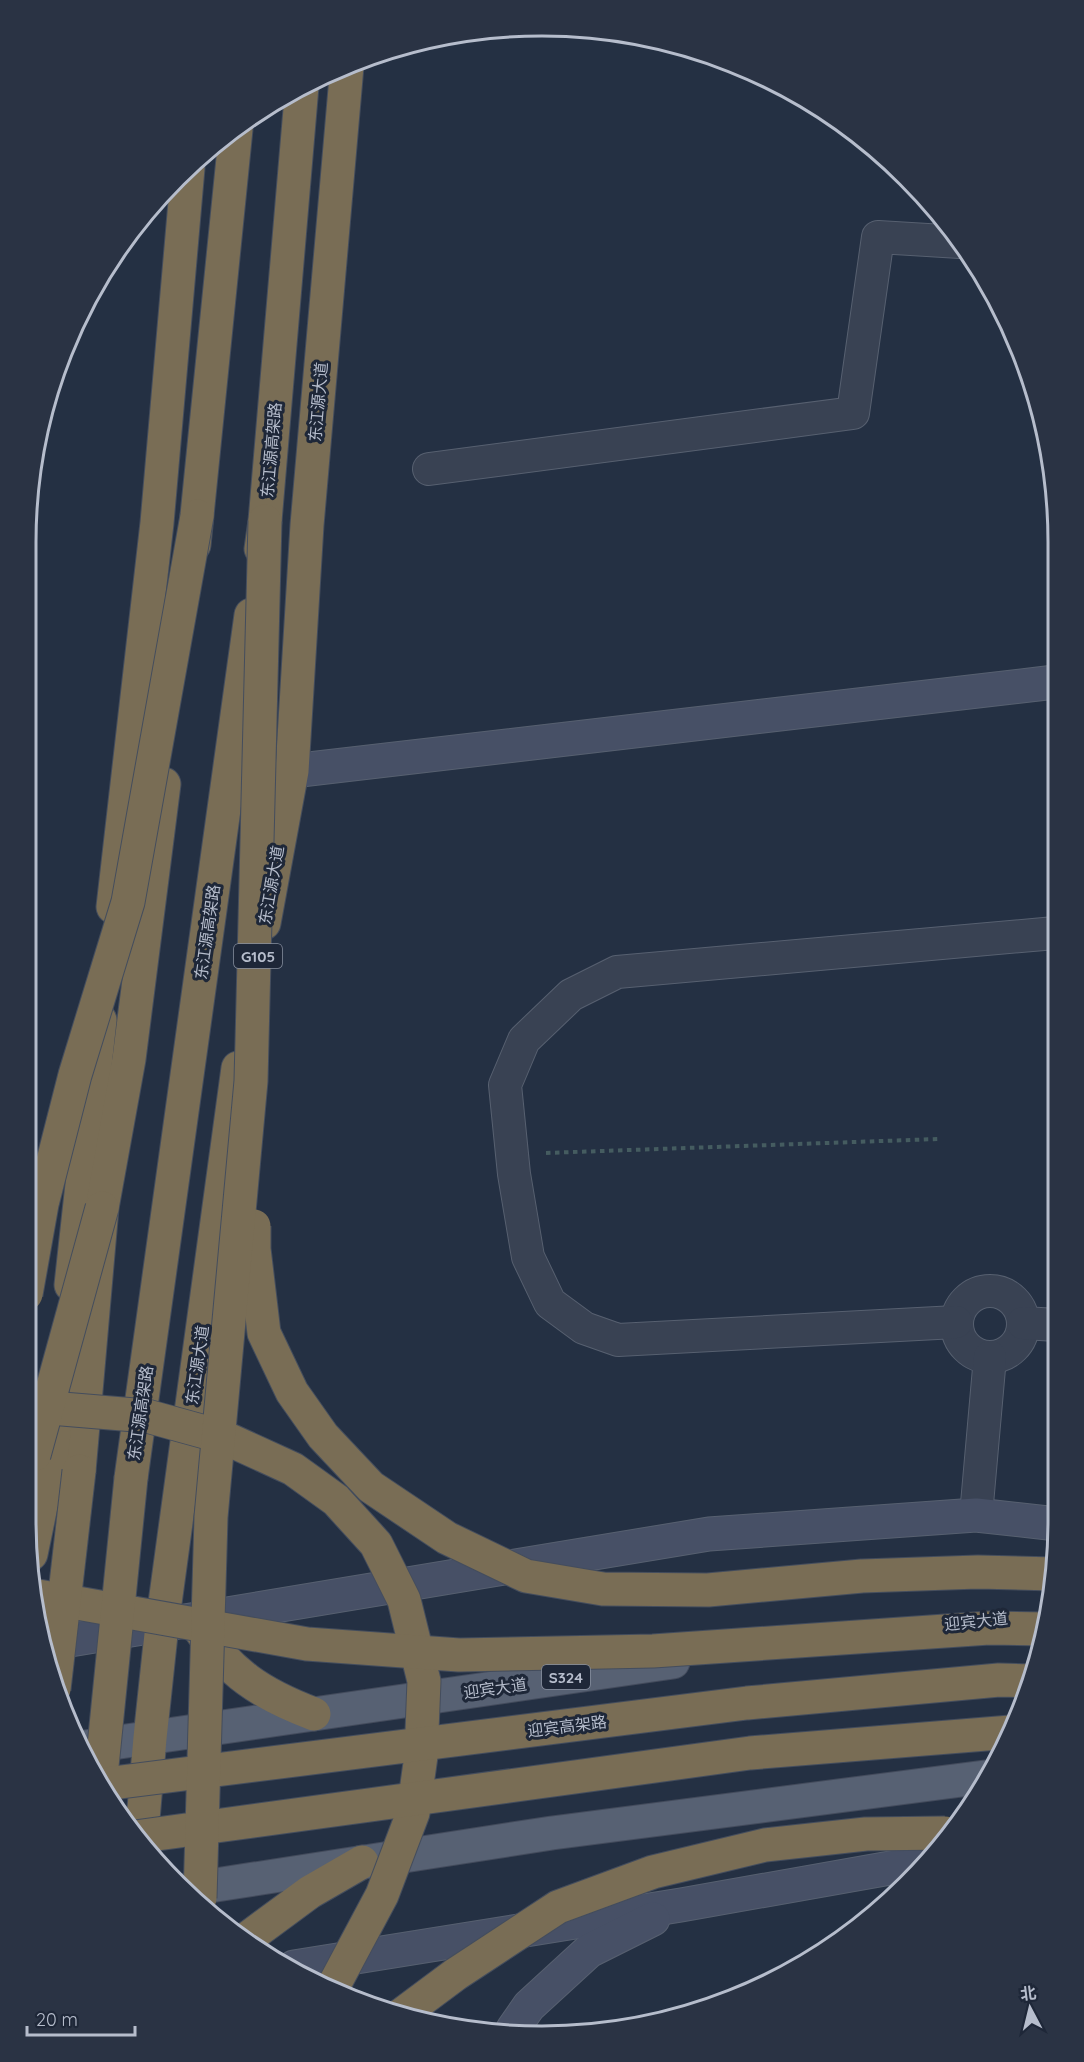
<svg xmlns="http://www.w3.org/2000/svg" width="1084" height="2062" viewBox="0 0 1084 2062" font-family="Quicksand,'Noto Sans SC',sans-serif">
<style>
.lines{fill:none;stroke-linecap:round;stroke-linejoin:round}
.street-casing{stroke:#576070;stroke-width:34}
.secondary-casing{stroke:#576070;stroke-width:35}
.primary-casing{stroke:#434b5c;stroke-width:35}
.highway-casing{stroke:#444d5d;stroke-width:35}
.path{stroke:#455c60;stroke-width:4;stroke-dasharray:4.5 4.5;stroke-linecap:butt}
.street{stroke:#394253;stroke-width:32}
.secondary{stroke:#475066;stroke-width:33}
.primary{stroke:#576173;stroke-width:33}
.highway{stroke:#796d55;stroke-width:33}
.highway-bridge-casing{stroke:#444d5d;stroke-width:35;stroke-linecap:butt}
.highway-bridge{stroke:#796d55;stroke-width:33}
.labels{text-anchor:middle;dominant-baseline:central;stroke-width:6;stroke-linejoin:round;paint-order:stroke}
.shield{fill:#1e2738;stroke:#8890a0;stroke-width:1.5}
.shield-label{font-size:15px;font-weight:bold;fill:#b6bdcc}
.street-label{font-size:16px;fill:#b6bdcc;stroke:#1e2738}
.rim{fill:none;stroke:#b6bdcc;stroke-width:3}
</style>
<rect width="100%" height="100%" fill="#243043"/>
<g class="lines">
<g class="street-casing">
<g id="street">
<path d="M429,469L853,413L878,237L960,242"/>
<circle cx="990" cy="1324" r="33"/>
<path d="M956,1322L618,1340L584,1328L550,1303L528,1257L514,1174L505,1085L524,1040L571,995L617,972L1055,933"/>
<path d="M1023,1323L1057,1325"/>
<path d="M976,1515L990,1357"/>
</g>
</g>
<g class="secondary-casing">
<g id="secondary">
<path d="M292,771L1055,682"/>
<path d="M46,1644L709,1534L976,1515L1057,1524"/>
<path d="M294,1967L681,1905L924,1862"/>
<path d="M513,2029L529,2006L589,1951L653,1919"/>
</g>
</g>
<g class="primary-casing">
<g id="primary">
<path d="M85,1747L673,1662"/>
<path d="M190,1889L552,1833L985,1777"/>
</g>
</g>
<g class="highway-casing">
<g id="highway">
<path d="M194,545L236,129"/>
<path d="M261,549L265,521L302,86"/>
<path d="M113,907L157,523L188,168"/>
<path d="M264,923L292,771L307,525L347,66"/>
<path d="M71,1285L100,1020"/>
<path d="M79,1471L102,1208L129,1059L164,784"/>
<path d="M131,1478L251,615"/>
<path d="M31,1554L51,1458L57,1408"/>
<path d="M197,1625C229,1673 261,1694 314,1714"/>
<path d="M141,1843L150,1738L162,1625L238,1068"/>
<path d="M245,1940L310,1892L362,1862"/>
</g>
</g>
<path class="path" d="M546,1153L938,1139"/>
<use href="#street" class="street"/>
<use href="#secondary" class="secondary"/>
<use href="#primary" class="primary"/>
<use href="#highway" class="highway"/>
<g class="highway-bridge-casing">
<g id="highway-bridge">
<path d="M254,1226V1249L264,1333L292,1392L323,1436L371,1487L447,1538L526,1576L603,1589L708,1590L862,1576L978,1572L1054,1574"/>
<path d="M26,1294L42,1204L75,1075L128,902L197,516"/>
<path d="M26,1406L147,1416L223,1437L293,1469L336,1500L376,1544L404,1600L424,1681L421,1756L413,1813L382,1895L334,1985"/>
<path d="M34,1455L102,1208"/>
<path d="M38,1596L307,1644L459,1655L653,1651L989,1628L1045,1629"/>
<path d="M54,1689L79,1471"/>
<path d="M101,1776L131,1478"/>
<path d="M105,1784L747,1703L999,1680L1030,1681"/>
<path d="M135,1837L750,1753L1011,1732"/>
<path d="M200,1898L211,1517L251,1081L265,521"/>
<path d="M401,2015L456,1974L558,1907L653,1872L765,1845L866,1834L945,1833"/>
</g>
</g>
<use href="#highway-bridge" class="highway-bridge"/>
</g>
<g class="labels">
<g class="shield">
<rect x="234" y="944" width="48" height="24" rx="4.5"/>
<rect x="542" y="1665" width="48" height="24" rx="4.5"/>
</g>
<g class="shield-label">
<text x="258" y="956">G105</text>
<text x="566" y="1677">S324</text>
</g>
<g class="street-label">
<text transform="translate(318 402) rotate(-85)">东江源大道</text>
<text transform="translate(271 450) rotate(-85)">东江源高架路</text>
<text transform="translate(271 885) rotate(-80)">东江源大道</text>
<text transform="translate(207 932) rotate(-82)">东江源高架路</text>
<text transform="translate(197 1365) rotate(-82)">东江源大道</text>
<text transform="translate(140 1413) rotate(-82)">东江源高架路</text>
<text transform="translate(976 1621) rotate(-6)">迎宾大道</text>
<text transform="translate(495 1688) rotate(-8)">迎宾大道</text>
<text transform="translate(567 1726) rotate(-7)">迎宾高架路</text>
</g>
</g>
<path d="M0 0H1084V2062H0ZM542 36H542A506 506 0 0 1 1048 542V1520A506 506 0 0 1 542 2026H542A506 506 0 0 1 36 1520V542A506 506 0 0 1 542 36Z" fill="#2a3344" fill-rule="evenodd"/>
<path class="rim" d="M542 36H542A506 506 0 0 1 1048 542V1520A506 506 0 0 1 542 2026H542A506 506 0 0 1 36 1520V542A506 506 0 0 1 542 36Z"/>
<g transform="translate(1030 2008) rotate(353)" stroke="#1e2738" stroke-width="4.5" paint-order="stroke">
<path d="M0-4.5L10 22L0 15L-10 22Z" fill="#b6bdcc"/>
<text y="-9" font-size="16" font-weight="bold" text-anchor="middle" fill="#b6bdcc">北</text>
</g>
<path d="M27 2026v9h108v-9" fill="none" stroke="#b6bdcc" stroke-width="3"/>
<text x="36" y="2026" font-size="18" fill="#b6bdcc" stroke="#1e2738" stroke-width="4.5" paint-order="stroke">20 m</text>
</svg>
